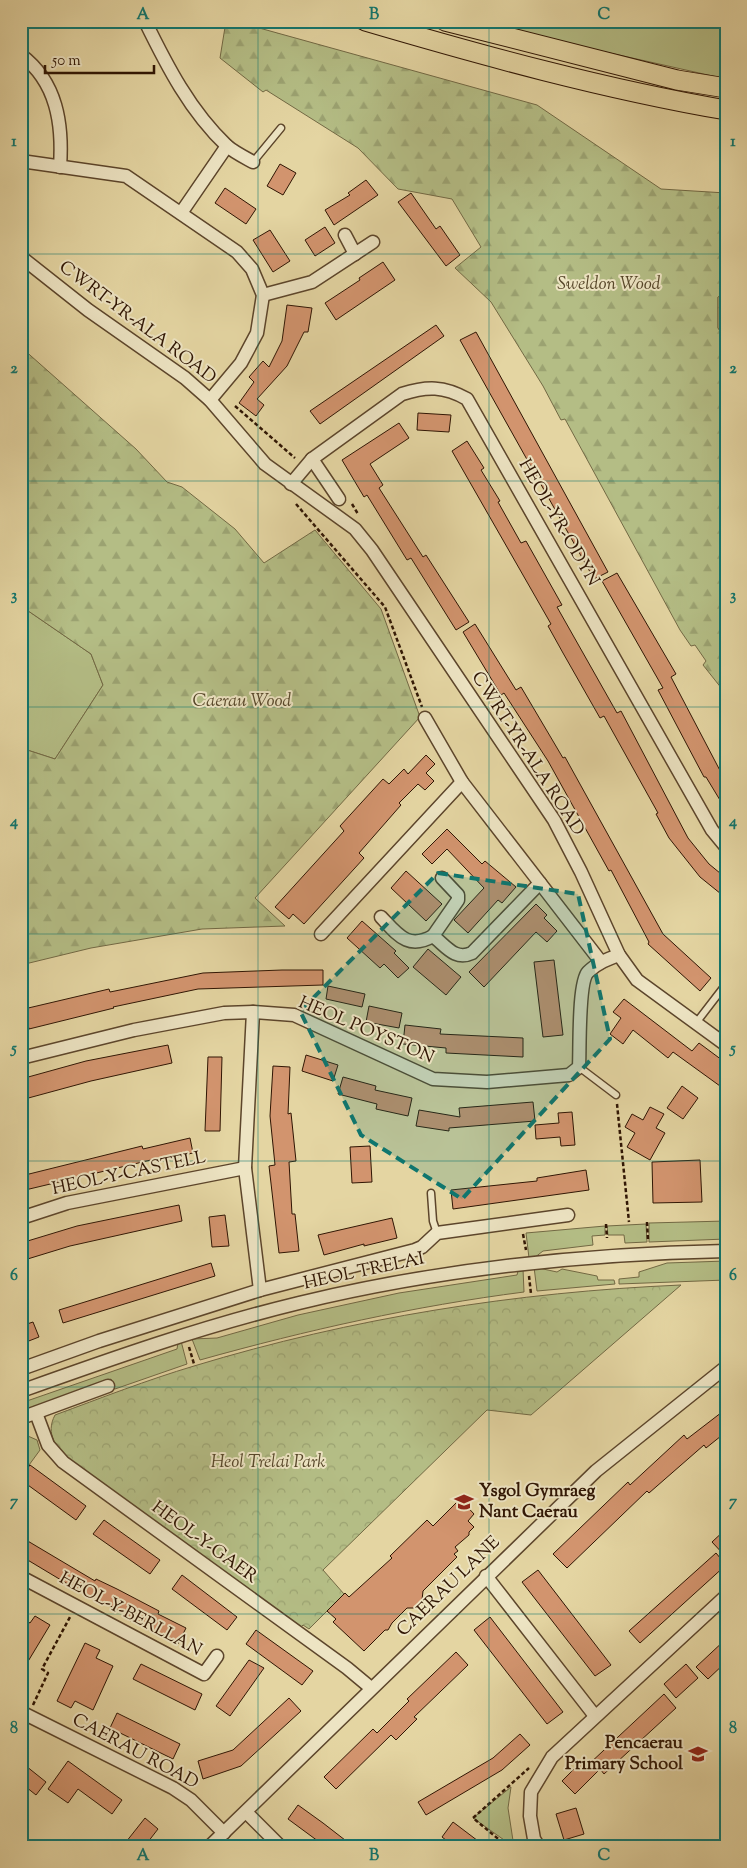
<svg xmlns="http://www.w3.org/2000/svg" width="747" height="1868" viewBox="0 0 747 1868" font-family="'Sorts Mill Goudy',serif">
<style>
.grass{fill:#b4bd85;stroke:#726944}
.forest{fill:url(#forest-firs);stroke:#726944}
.park{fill:url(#park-crowns);stroke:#726944}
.building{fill:#d2946e;stroke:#2f1503}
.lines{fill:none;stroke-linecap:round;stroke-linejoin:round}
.lane-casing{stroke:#5c452b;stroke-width:9}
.street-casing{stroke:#5c452b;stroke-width:15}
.primary-casing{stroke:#2f1503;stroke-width:21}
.path{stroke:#2f1503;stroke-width:2.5;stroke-dasharray:4 2.5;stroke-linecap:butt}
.lane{stroke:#ede4c3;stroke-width:6}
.street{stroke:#ede4c3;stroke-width:12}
.primary{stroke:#e4d5a2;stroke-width:19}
.marked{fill:#0f766e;fill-opacity:0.2;stroke:#0f766e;stroke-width:4;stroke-dasharray:10 6;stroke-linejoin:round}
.grid{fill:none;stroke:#0f766e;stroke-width:1;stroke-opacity:0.55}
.labels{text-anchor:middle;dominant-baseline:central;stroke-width:4;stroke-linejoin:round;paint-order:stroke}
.park-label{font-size:18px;font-style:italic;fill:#57472a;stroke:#ede4c3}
.street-label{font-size:18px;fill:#2f1503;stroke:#ede4c3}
.poi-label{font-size:18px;font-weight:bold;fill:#2f1503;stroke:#ede4c3;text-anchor:start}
.neatline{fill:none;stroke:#0f766e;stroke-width:2}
.grid-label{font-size:16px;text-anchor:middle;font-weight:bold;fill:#0f766e}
</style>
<defs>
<pattern id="forest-firs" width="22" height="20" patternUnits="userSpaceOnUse" patternTransform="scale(1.25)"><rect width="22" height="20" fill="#b4bd85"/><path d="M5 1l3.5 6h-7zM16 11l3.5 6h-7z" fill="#9ba271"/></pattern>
<pattern id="park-crowns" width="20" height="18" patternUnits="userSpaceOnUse" patternTransform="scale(1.25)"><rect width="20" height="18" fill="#b4bd85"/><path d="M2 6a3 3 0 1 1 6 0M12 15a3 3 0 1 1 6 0" fill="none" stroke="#9ba271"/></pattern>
</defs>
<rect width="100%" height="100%" fill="#e4d5a2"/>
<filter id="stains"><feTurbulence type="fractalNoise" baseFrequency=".004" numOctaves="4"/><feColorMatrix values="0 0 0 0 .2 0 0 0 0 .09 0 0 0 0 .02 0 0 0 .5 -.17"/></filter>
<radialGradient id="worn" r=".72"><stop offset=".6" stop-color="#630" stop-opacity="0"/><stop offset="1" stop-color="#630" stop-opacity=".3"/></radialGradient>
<g class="grass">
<path d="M484,21H726V79L543,38Z"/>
<path d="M21,606L91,654L103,685L55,759L21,748Z"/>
<path d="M726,1221V1239L649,1242V1223Z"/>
<path d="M646,1224L647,1242L625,1243L624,1235H608L607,1226Z"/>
<path d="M605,1226V1235L592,1236L593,1245L543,1251L534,1258H529L526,1233Z"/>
<path d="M726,1261V1280L619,1284V1279L639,1277V1272L667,1263Z"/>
<path d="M534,1267L557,1272L562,1269L597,1276L598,1280H614L615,1284L537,1291Z"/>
<path d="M523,1269L524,1292C415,1306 307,1330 200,1360L192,1339L217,1338L298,1315L399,1293L517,1275L518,1271Z"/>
<path d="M181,1341L187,1364L115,1389L111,1379L21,1412V1403L177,1349L178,1343Z"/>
<path d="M21,1433L37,1440L40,1450L21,1476Z"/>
<path d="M511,1787L508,1808L514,1847L473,1818Z"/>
</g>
<g class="forest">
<path d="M226,21H234L537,105L661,189L726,193V292L718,297V328L726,339V694L703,665L706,661L695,645L691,646L680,630L565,419L561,420L543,386L491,302L455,268L481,247L452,199L398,189L358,148L266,90L263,92L220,58Z"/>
<path d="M22,348L136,449L167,482L182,487L235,529L264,563L315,530L381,609L420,717L255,898L285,926L202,929L91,948L21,965V748L55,759L103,685L91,654L21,606Z"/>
</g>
<g class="park">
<path d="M726,292V339L718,328V297Z"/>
<path d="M681,1285L531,1415L487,1410L323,1570L344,1594L309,1629L303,1625L301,1627L71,1461C56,1448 45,1434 55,1415C101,1398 147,1380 194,1366C352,1318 516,1292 681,1285Z"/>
</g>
<g class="building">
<path d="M280,164L296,173L283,195L267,186Z"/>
<path d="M366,180L378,195L334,225L325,210L350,195L348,193Z"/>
<path d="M225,188L256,209L246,224L215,203Z"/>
<path d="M411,193L436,229L440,226L460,255L446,266L398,202Z"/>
<path d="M325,227L335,243L315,256L305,240Z"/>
<path d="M270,230L290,261L273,272L253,240Z"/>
<path d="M383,262L395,280L336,320L325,303L360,280L359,278Z"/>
<path d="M287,305L312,308L308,332H304L287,366L257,399L264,405L256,416L239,403L254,382L249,377L263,361L269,367L282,341Z"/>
<path d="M436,325L444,336L320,424L310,411Z"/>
<path d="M476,332L608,572L594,579L460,340Z"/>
<path d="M418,413L451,415L449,432L417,430Z"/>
<path d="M399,423L409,438L370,464L383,485L379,488L402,524L423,557L426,555L469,622L456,630L411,558L407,560L367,495L364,497L342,460Z"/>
<path d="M467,441L484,468L481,470L500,501L498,502L521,543L526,541L562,605L557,607L617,713L621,711L688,838L709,864L726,878V898L700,877L669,838L656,814L658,813L604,716L600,718L563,653L548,626L551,624L452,451Z"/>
<path d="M617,573L676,674L671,677L726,782V810L706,777H704L658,690L663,688L602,581Z"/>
<path d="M475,624L516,690L521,687L563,758L565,757L663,934L711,978L700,991L648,944L649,942L611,870L609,871L548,761L504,693L501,695L463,632Z"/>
<path d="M426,755L435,764L426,773L434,781L425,790L418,784L399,803L401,805L359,853L364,858L304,924L293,914L289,919L275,907L344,831L340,826L383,779L389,784L404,769L408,774Z"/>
<path d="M447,829L482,864L485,861L516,887L502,903L498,900L468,933L454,920L484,888L447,849L432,864L422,854Z"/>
<path d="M406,871L442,904L426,921L391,888Z"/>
<path d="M536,904L547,915L544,918L557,931L547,942L536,932L484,987L469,972Z"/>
<path d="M362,921L396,951L394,953L409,968L398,978L384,964L380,968L347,938Z"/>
<path d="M428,949L461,977L446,995L413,967Z"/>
<path d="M554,960L563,1035L543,1037L534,962Z"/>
<path d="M282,970H323V985L198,989L113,1007L114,1008L29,1029L24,1009L109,989L110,992L203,973Z"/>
<path d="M328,986L365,994L362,1007L326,999Z"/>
<path d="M624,999L692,1051L699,1043L726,1063V1078L720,1086L673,1052L668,1058L633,1030L623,1044L610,1034L621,1018L613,1012Z"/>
<path d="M369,1006L402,1013L399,1028L366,1022Z"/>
<path d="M405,1025L441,1029L440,1034L523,1038V1057L446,1053V1048L403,1044Z"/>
<path d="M168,1045L172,1063L91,1081L21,1100V1079L86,1061Z"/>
<path d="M306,1055L338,1065L333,1081L302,1071Z"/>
<path d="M208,1057H222L220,1131H205Z"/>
<path d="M273,1066L290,1067L288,1114L291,1113L296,1161L289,1162L292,1214H295L299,1251L279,1253L269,1166L275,1165L270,1116Z"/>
<path d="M343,1077L376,1086L375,1090L412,1098L408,1116L376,1109L377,1104L338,1094Z"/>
<path d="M682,1086L698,1098L683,1119L667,1108Z"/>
<path d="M533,1102L535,1121L449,1128V1131L416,1126L419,1110L460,1117L459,1108Z"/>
<path d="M650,1107L664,1114L656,1128L665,1133L650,1160L627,1147L635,1133L625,1127L632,1114L643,1120Z"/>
<path d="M572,1112L575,1145L561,1146L560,1137L536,1139L535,1125L559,1123L558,1113Z"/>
<path d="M190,1138L193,1153L155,1161V1159L21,1191V1176L142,1146L143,1149Z"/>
<path d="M370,1146L372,1182L352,1183L350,1147Z"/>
<path d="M700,1160L702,1202L653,1203L652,1162Z"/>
<path d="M586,1170L589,1190L453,1209L451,1190L537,1181V1178Z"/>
<path d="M179,1205L182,1221L70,1246L21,1261V1243L77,1226Z"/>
<path d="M225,1215L229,1246L212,1247L209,1217Z"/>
<path d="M392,1218L397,1238L364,1246V1244L324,1255L318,1235Z"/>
<path d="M211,1263L215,1276L63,1323L59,1310Z"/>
<path d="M33,1322L39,1337L21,1344V1326Z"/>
<path d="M726,1409V1432L706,1448L704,1445L649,1493L647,1491L567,1568L553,1554L628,1482L630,1485L684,1435L687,1439Z"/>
<path d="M30,1465L86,1506L76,1520L21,1480V1476Z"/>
<path d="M460,1499L474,1514L468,1521L474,1527L469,1532V1535L455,1547L458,1551L454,1554L457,1557L423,1591L422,1600L414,1608H407L392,1623L388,1630H385L364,1651L333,1622L336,1619L327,1611L345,1593L349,1597L392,1558L390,1556L427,1520L433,1526Z"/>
<path d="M104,1520L160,1560L150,1574L93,1534Z"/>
<path d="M726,1529V1557L712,1542Z"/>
<path d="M21,1537L95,1581L96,1579L117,1589L159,1611L158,1614L186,1628L178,1644L125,1618L127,1614L81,1592L21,1556Z"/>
<path d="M716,1553L726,1565L640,1643L629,1631Z"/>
<path d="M538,1570L611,1665L595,1676L522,1582Z"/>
<path d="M182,1575L237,1617L227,1630L172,1589Z"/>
<path d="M35,1616L50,1625L21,1673V1618L30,1623Z"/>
<path d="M490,1617L563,1712L547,1724L474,1630Z"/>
<path d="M256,1630L313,1671L302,1685L246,1644Z"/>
<path d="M726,1639V1662L708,1679L696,1667Z"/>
<path d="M85,1643L100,1650L96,1658L113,1666L93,1710L75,1701L71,1708L57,1701Z"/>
<path d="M456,1652L468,1665L414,1717L417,1719L396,1740L391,1735L336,1789L324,1777L373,1729L377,1733L409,1701L407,1699Z"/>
<path d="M249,1660L264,1668L230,1716L216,1706Z"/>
<path d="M141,1664L202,1694L195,1710L133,1679Z"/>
<path d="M686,1664L698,1678L676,1698L664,1684Z"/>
<path d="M664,1694L676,1708L604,1774L600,1769L575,1794L562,1781L583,1760L588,1765Z"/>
<path d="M289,1698L301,1711L241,1766L203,1779L198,1761L233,1750Z"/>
<path d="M117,1713L180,1744L173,1759L110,1728Z"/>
<path d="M520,1734L530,1745L502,1770L426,1815L418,1802L493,1758Z"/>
<path d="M68,1761L122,1800L112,1814L78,1789L68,1803L48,1789Z"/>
<path d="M21,1762L46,1782L36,1795L21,1783Z"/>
<path d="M298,1805L323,1823L354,1847H326L288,1819Z"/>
<path d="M576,1808L584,1834L564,1840L556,1814Z"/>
<path d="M145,1818L158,1829L144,1847H122Z"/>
<path d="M453,1822L486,1847H455L442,1837Z"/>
</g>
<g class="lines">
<g class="lane-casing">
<g id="lane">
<path d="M253,162L281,128"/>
<path d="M696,1023L726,984"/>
<path d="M579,1067L616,1095"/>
<path d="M431,1193L433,1221L437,1233"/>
</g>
</g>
<g class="street-casing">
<g id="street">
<path d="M145,21C167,66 190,111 227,146C234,152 244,157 253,162"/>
<path d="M21,55C57,82 63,124 60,167"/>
<path d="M21,161L126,176L237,252L252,269L263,295L257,333L241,363L210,400"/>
<path d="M181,213L227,146"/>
<path d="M345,235L355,254"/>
<path d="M21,257L88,310L185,378L210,400L265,464L355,529L372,550L554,820L581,872L619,955L637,980L726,1045"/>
<path d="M263,295L312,282L373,242"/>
<path d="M312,459L339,499"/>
<path d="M291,484L312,459L402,394C427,386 444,386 467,399L712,830L726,847"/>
<path d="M425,718L462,782L601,962"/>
<path d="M442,878L458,895V900L433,936C446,946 455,961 472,953L540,883"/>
<path d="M381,917C398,935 408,950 433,936"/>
<path d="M321,934L462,782"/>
<path d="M253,1012L245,1168L260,1290"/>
<path d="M21,1058L134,1030L224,1013L253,1012L294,1015L433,1079L487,1082L569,1075L579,1067C580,1050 578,982 588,972C597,963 608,959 619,955"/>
<path d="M21,1218L67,1203L245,1168"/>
<path d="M21,1369L99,1341L260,1290L415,1250L422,1247L437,1233L568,1215"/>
<path d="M21,1391C113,1358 204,1326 299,1303C439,1269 582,1254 726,1251"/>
<path d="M36,1413L48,1445L63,1462L347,1668L371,1688"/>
<path d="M21,1418L108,1386"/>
<path d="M486,1576L595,1716"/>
<path d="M21,1577L204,1674L217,1656"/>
<path d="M21,1712L173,1788L191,1800L224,1833"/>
<path d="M246,1812L281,1847"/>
<path d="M209,1847L596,1471L726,1367"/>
<path d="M539,1847L534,1839L530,1816L531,1792L552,1757L726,1596"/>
</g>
</g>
<g class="primary-casing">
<g id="primary">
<path d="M365,21C484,56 604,89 726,110"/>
<path d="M445,21L677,80L726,88"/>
</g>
</g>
<g class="path">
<path d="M235,406L295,458"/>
<path d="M296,504L385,607L422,707"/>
<path d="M352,504L358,514"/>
<path d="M617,1104L629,1222"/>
<path d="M647,1222L648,1240"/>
<path d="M606,1224L607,1238"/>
<path d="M523,1234L526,1250"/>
<path d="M529,1276L531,1294"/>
<path d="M189,1347L194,1364"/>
<path d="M33,1705L48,1673L42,1669L70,1617"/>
<path d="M508,1847L473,1818L529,1768"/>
</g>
<use href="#lane" class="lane"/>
<use href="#street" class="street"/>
<use href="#primary" class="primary"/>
</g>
<path class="marked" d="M438,873L578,894L610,1039L462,1199L361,1135L300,1011Z"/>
<path class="grid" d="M258,21V1847M489,21V1847M21,254H726M21,481H726M21,707H726M21,934H726M21,1161H726M21,1387H726M21,1614H726"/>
<defs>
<g id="school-bare" transform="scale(1.5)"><path d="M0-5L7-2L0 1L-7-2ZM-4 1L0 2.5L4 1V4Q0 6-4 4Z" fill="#8f2418" stroke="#ede4c3" stroke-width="2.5" paint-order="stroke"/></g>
</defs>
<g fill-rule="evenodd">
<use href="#school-bare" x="464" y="1502"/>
<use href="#school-bare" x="698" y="1754"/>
</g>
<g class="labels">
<g class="park-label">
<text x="609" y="285">Sweldon Wood</text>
<text x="242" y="702">Caerau Wood</text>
<text x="268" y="1463">Heol Trelai Park</text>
</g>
<g class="street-label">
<text transform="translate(137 323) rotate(37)">CWRT-YR-ALA ROAD</text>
<text transform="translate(558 523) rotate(60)">HEOL-YR-ODYN</text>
<text transform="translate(527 754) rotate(57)">CWRT-YR-ALA ROAD</text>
<text transform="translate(366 1031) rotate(23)">HEOL POYSTON</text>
<text transform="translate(129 1174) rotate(-12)">HEOL-Y-CASTELL</text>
<text transform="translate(364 1272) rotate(-12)">HEOL TRELAI</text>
<text transform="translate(204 1543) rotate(36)">HEOL-Y-GAER</text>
<text transform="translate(449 1587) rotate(-44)">CAERAU LANE</text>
<text transform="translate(130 1615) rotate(28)">HEOL-Y-BERLLAN</text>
<text transform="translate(135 1752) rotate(28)">CAERAU ROAD</text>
</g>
<g class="poi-label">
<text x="479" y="1492">Ysgol Gymraeg<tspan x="479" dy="21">Nant Caerau</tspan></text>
<text x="683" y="1744" text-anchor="end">Pencaerau<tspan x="683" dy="21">Primary School</tspan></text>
</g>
</g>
<rect width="747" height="1868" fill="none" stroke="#e4d5a2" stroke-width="55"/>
<path d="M45 65v8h109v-8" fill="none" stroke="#2f1503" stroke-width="2.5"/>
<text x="52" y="65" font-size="15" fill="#2f1503" stroke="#ede4c3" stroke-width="4" paint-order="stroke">50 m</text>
<rect x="28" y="28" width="692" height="1812" class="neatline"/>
<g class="grid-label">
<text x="143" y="19">A</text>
<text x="374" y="19">B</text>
<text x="604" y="19">C</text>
<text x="14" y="146">1</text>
<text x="733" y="146">1</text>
<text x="14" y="373">2</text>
<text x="733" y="373">2</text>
<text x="14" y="600">3</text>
<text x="733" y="600">3</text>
<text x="14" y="826">4</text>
<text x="733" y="826">4</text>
<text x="14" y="1053">5</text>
<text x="733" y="1053">5</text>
<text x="14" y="1280">6</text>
<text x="733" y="1280">6</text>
<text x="14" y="1506">7</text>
<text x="733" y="1506">7</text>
<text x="14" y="1733">8</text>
<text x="733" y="1733">8</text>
<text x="143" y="1860">A</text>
<text x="374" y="1860">B</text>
<text x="604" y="1860">C</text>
</g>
<rect width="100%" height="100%" filter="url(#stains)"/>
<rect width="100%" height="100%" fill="url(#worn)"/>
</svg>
